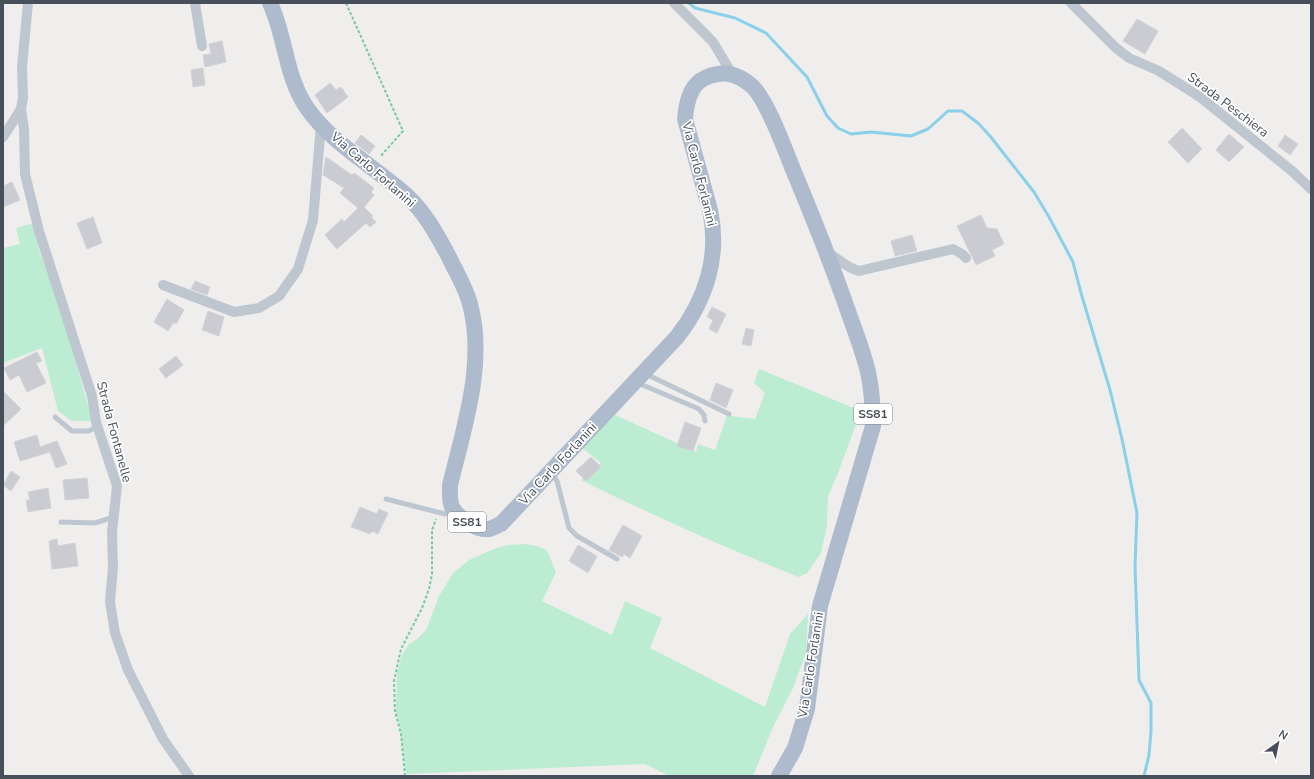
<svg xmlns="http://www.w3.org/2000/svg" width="1314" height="779" viewBox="0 0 1314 779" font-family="'Nunito Sans',sans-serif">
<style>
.green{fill:#bcedd2}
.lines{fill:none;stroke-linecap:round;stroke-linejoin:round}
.stream{stroke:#8ad0e9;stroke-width:3}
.building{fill:#caccd2;stroke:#d1d3d9}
.path{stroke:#75caa5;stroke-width:2;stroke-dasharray:3 2;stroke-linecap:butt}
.lane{stroke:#bec7cf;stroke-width:5}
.street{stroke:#bec7cf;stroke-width:10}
.primary{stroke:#aebbcc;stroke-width:16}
.labels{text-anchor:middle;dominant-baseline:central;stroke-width:3.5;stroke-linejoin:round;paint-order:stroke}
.shield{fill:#fff;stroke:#7e848c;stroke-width:1}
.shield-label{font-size:12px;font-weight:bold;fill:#464f5a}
.street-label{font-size:13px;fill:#464f5a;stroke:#fff}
</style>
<rect width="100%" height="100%" fill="#f0eded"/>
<g class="green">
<path d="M34,223L39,250L64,317L92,421H72L58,411L42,348L3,363V248L20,244L16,228Z"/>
<path d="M759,369L861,411L838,473L828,496L827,526L821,553L807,573L799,577C725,548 652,515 581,480L601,463L578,445L611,413L696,452L698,444L715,450L727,415C738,418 744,417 755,419L765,393L754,383Z"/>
<path d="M527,544C552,549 546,550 556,572L542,601L612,635L625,601L662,618L650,648L765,707L790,634L808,614L806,653L793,688L773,727L753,776H669L645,764L406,774L400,725L396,712L397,672L402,655L409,644L417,639L426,630L439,596L453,573L469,560L494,549L507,545Z"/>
</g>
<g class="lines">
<path class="stream" d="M689,3L695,8L735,18L766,33L807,77L827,116L838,128L851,134L871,132L911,136L928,129L948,111H962L978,123L990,136L1034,192L1049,217L1073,262L1081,293L1110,390L1122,439L1137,513L1135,566L1139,680L1151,703V731L1149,755L1144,776"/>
</g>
<g class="building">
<path d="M1137,19L1158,31L1145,54L1123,41Z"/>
<path d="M222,41L226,62L205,67L203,55L211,54L209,44Z"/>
<path d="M203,68L205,85L193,87L191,70Z"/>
<path d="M330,83L336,90L341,87L348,97L327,113L315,95Z"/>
<path d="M1182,128L1202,149L1188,163L1168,142Z"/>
<path d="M1229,134L1244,147L1229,162L1216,150Z"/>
<path d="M361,135L375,146L369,154L355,143Z"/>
<path d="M1285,135L1298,144L1290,155L1278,146Z"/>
<path d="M326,157L352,175L354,173L374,188L371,192L374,195L364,207L373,216L371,217L376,222L370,227L366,223L337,249L325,235L342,219L344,222L358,208L340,193L344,188L323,175Z"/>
<path d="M12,182L20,200L3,207V186Z"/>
<path d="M981,215L987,228L997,229L1004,244L992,250L995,256L976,265L957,226Z"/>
<path d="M93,217L102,243L87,249L77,223Z"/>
<path d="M912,235L917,251L895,256L891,241Z"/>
<path d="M195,281L210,287L207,295L191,289Z"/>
<path d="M167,299L184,310L176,324L174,322L168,331L154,322Z"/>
<path d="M712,307L726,314L717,333L709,329L713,320L707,317Z"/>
<path d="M208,311L224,317L219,336L202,330Z"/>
<path d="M746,328L754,330L751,346L742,344Z"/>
<path d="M37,352L42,361L36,363L46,383L27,392L19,375L10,380L4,368Z"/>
<path d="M176,356L183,365L166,378L159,369Z"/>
<path d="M716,383L733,390L726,408L710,400Z"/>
<path d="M3,391L21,409L3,426Z"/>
<path d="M685,422L701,428L693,451L677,446Z"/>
<path d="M37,435L40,447L57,441L67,464L56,468L50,452L20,461L14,442Z"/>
<path d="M591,457L601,467L586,481L576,471Z"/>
<path d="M11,471L20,477L11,491L3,485Z"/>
<path d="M87,478L89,498L65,500L63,480Z"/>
<path d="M48,488L51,508L28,512L26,500H30L28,492Z"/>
<path d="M360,507L377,514L379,509L388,513L378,534L372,531L370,534L351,527Z"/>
<path d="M623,525L642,536L630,558L624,554L622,557L609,550Z"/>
<path d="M57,539L58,546L75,543L78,566L52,569L49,541Z"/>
<path d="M578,545L597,556L588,573L569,561Z"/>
</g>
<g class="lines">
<g class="path">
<path d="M346,3L403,131L380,157"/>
<path d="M405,776L401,734L395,711L394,681L401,649L422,608L429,589L432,574V530L436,519"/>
</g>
<g class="lane">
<path d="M646,374L729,414"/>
<path d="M638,383L699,409L704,415L705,421"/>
<path d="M55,417L72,431H89L97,426"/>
<path d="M552,474L557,481L569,528L577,536L617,559"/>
<path d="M386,499L445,514L451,509"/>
<path d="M61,522L95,523L114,517"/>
</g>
<g class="street">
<path d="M195,3L202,46"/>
<path d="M674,3L713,42L732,74"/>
<path d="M1071,3L1116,48L1129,58L1159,71L1200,97L1292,171L1311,189"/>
<path d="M21,109L24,129L25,174L39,231L92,396L96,422L117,486L112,532L113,567L110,602L115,633L128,670L163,739L189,776"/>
<path d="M3,137L21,109L23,98L22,67L28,3"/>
<path d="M828,253C839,259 847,268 859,271L953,249L962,254L966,258"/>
<path d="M163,285L234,312L259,308L279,296L298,269L313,220L321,125"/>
</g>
<path class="primary" d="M270,3C286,37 285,76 307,108C332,144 374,166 406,195C425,212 437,235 449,257C456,272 466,288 470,304C486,363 464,427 450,485C450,492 449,500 452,507C458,518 477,531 489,529C493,528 498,525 501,524L677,337C706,300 720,256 710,210L685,119C686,105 689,85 705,78C723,70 737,73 752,86C767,100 784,147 792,167C812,215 831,262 848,311C855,331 863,351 868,372C872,390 873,408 873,426L820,606L807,709L795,748L779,776"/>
</g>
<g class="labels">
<g class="shield">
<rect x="854" y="404" width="38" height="20" rx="3"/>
<rect x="448" y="512" width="38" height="20" rx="3"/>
</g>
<g class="shield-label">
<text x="873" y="414">SS81</text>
<text x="467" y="522">SS81</text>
</g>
<g class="street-label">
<text transform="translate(1228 105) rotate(37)">Strada Peschiera</text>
<text transform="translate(373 170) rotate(41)">Via Carlo Forlanini</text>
<text transform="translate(699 174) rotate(76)">Via Carlo Forlanini</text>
<text transform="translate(114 432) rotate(75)">Strada Fontanelle</text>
<text transform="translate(558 464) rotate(-47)">Via Carlo Forlanini</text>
<text transform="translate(811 665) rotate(-81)">Via Carlo Forlanini</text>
</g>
</g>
<rect width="1314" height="779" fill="none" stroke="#464f5a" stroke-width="8"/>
<g transform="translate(1278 743) rotate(33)" stroke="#ffffff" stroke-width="3" paint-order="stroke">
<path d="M0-3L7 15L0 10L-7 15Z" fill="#464f5a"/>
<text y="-6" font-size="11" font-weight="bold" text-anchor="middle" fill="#464f5a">N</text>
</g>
</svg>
